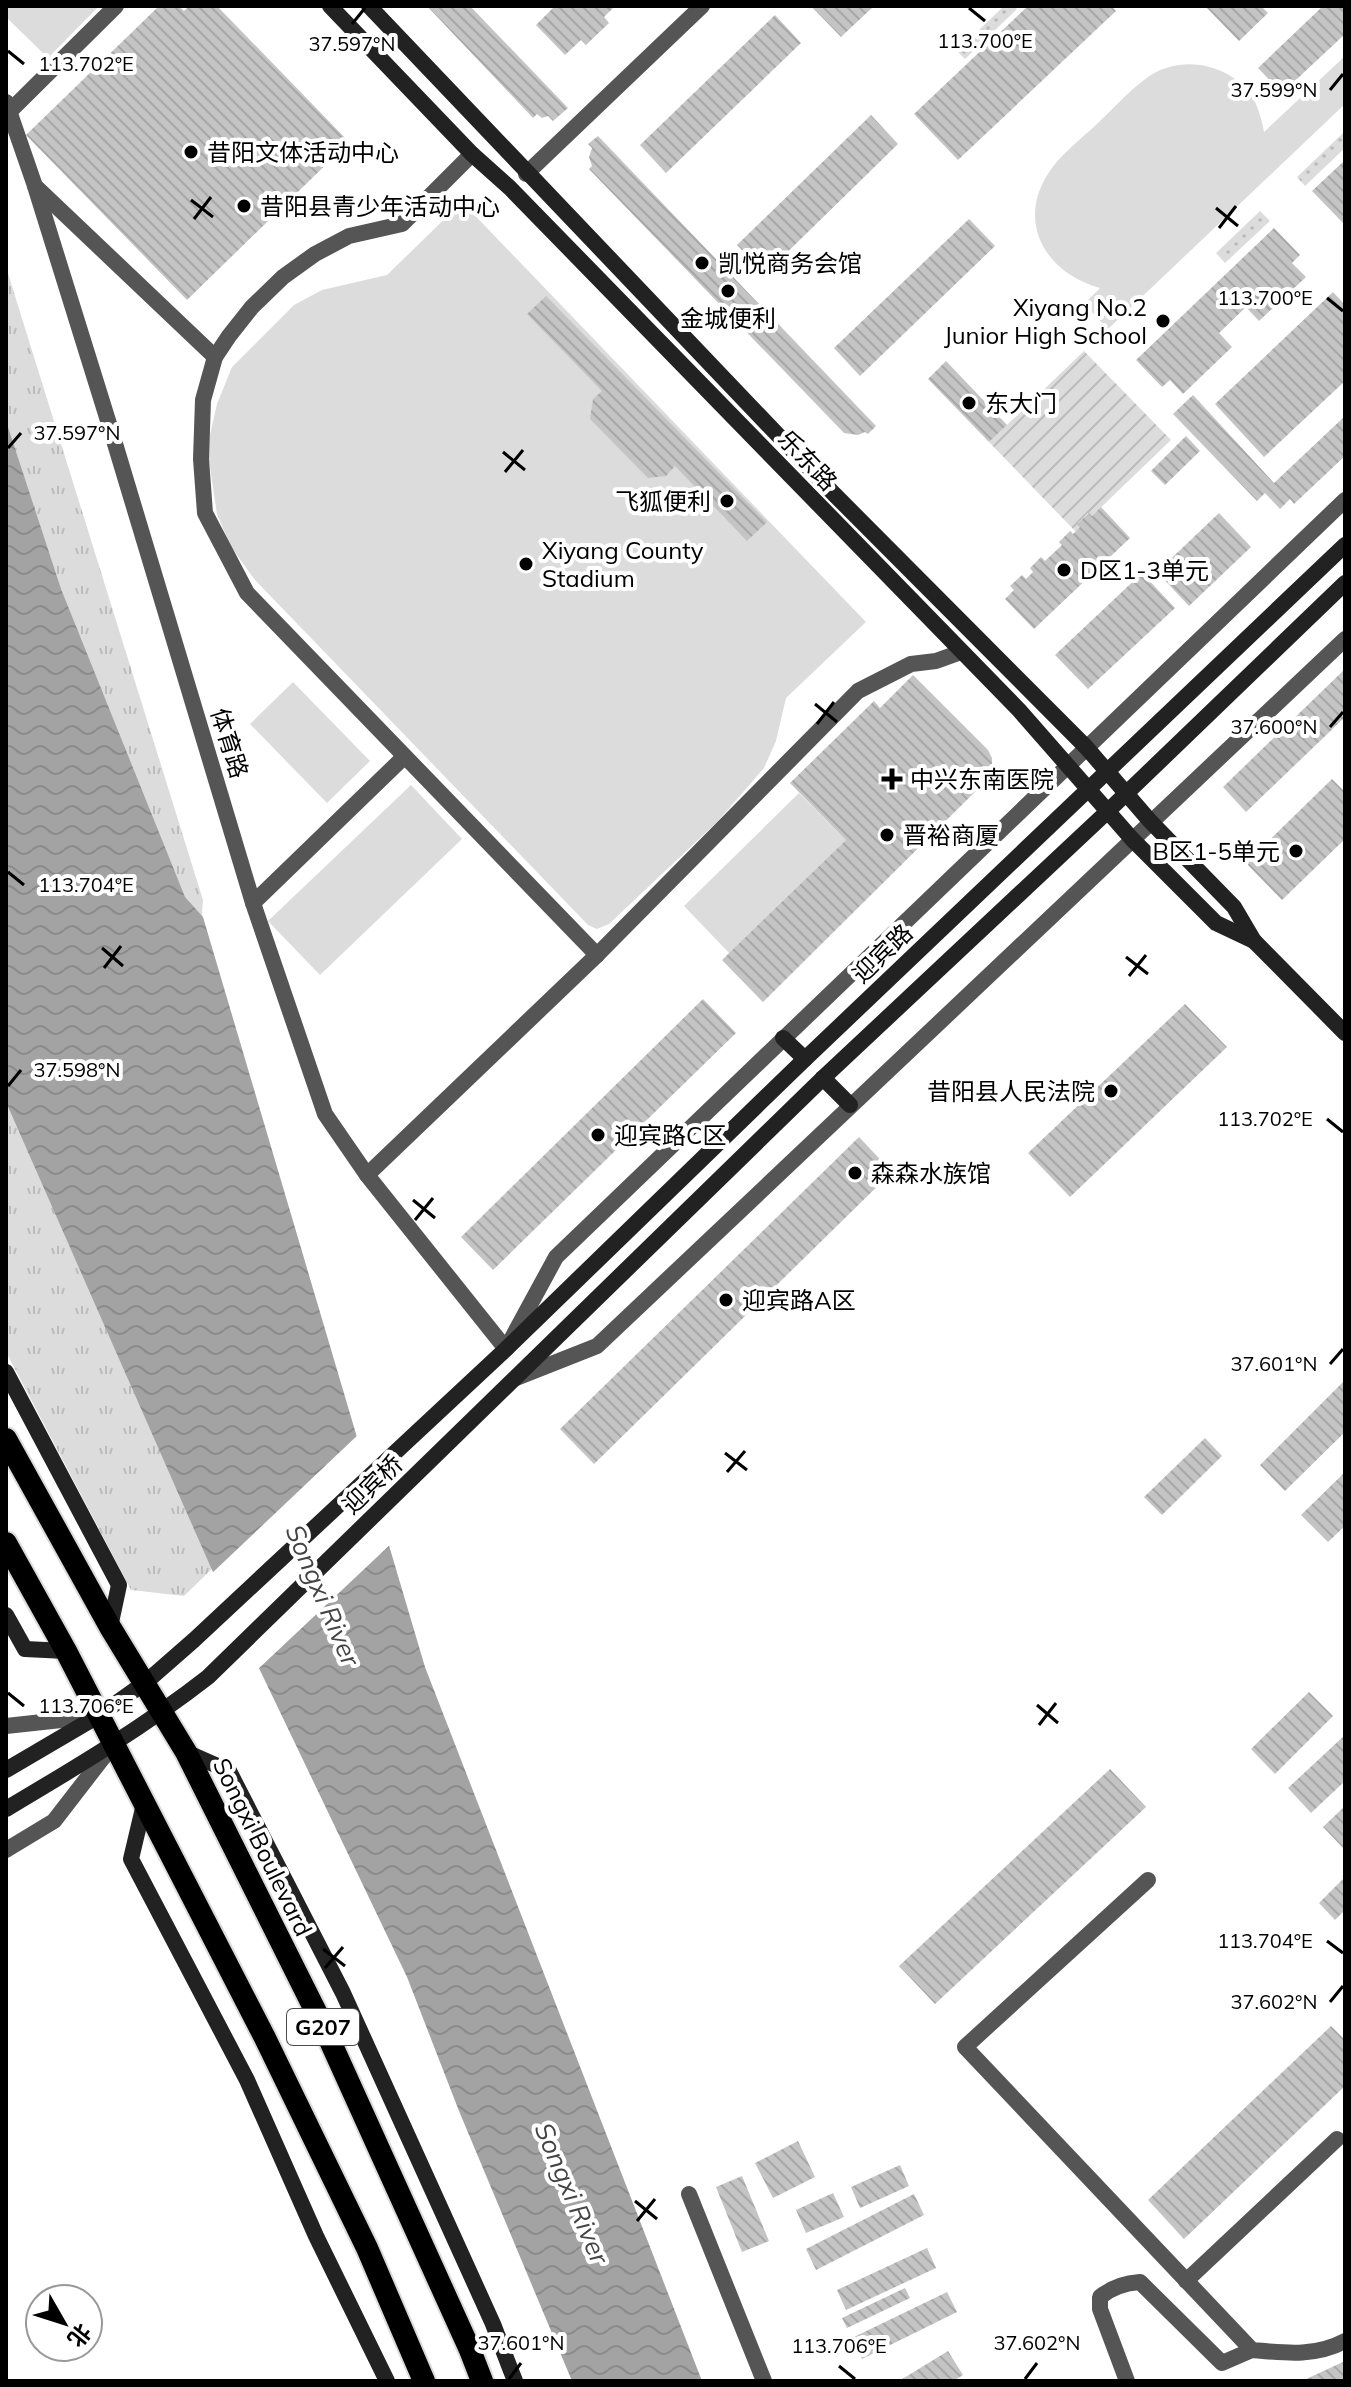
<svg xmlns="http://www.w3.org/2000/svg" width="1351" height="2387" viewBox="0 0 1351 2387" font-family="Mulish,'Noto Sans SC',sans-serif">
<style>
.grass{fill:url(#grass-dots)}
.park{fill:url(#park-tufts)}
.garden{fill:url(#garden-furrows)}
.pitch{fill:#dcdcdc}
.water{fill:url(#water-waves)}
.pier{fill:#fff}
.building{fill:url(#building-back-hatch)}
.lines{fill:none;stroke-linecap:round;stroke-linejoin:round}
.trunk-casing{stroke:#dbdbdb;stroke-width:26}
.minor{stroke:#555;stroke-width:16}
.tertiary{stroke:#555;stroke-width:16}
.secondary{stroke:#222;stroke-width:16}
.trunk{stroke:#000;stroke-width:22}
.ticks{fill:none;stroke:#000;stroke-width:3}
.poi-dot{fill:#000;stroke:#fff;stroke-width:3}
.labels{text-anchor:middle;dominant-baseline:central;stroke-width:8;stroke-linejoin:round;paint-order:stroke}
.shield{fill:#fff;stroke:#4c4c4c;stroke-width:2}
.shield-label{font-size:22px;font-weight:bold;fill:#000}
.poi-label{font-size:24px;fill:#000;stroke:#fff;text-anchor:start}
.street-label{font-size:24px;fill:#000;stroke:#fff}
.water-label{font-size:26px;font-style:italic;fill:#444;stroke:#fff}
.ticks-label{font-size:20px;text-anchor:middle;fill:#000;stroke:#fff;stroke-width:8;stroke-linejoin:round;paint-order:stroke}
</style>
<defs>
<pattern id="grass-dots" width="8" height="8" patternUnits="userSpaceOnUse" patternTransform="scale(2)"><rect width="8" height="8" fill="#dcdcdc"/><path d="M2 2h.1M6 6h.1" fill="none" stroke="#bbb" stroke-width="1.8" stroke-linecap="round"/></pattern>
<pattern id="park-tufts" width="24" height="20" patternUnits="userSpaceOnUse" patternTransform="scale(2)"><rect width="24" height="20" fill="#dcdcdc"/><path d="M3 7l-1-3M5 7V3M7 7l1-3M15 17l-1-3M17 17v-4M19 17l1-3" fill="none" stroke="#bbb"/></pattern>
<pattern id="garden-furrows" width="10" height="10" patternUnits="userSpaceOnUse" patternTransform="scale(2)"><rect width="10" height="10" fill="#dcdcdc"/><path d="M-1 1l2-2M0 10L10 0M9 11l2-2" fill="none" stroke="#bbb"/></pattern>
<pattern id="water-waves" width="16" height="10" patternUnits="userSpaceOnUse" patternTransform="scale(2)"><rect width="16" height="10" fill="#a3a3a3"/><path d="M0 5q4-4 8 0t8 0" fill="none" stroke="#8b8b8b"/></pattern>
<pattern id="building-back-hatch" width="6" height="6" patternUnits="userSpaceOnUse" patternTransform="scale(2)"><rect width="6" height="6" fill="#c4c4c4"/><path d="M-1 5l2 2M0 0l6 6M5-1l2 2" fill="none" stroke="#a7a7a7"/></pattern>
</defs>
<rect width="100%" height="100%" fill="#fff"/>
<g class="grass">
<path d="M1004,6H1014L1017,9L965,59L957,51Z"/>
<path d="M1343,133L1345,148L1305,186L1297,177Z"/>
<path d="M1260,211L1270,221L1225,263L1216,253Z"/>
</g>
<g class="park">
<path d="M6,267L203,900L201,925L178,900L6,468Z"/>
<path d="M6,1089L215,1566L184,1596L131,1590L6,1352Z"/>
</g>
<path class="garden" d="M1084,351L1171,440L1092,516L1088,513L1078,523L1080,527L1076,532L989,442Z"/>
<g class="pitch">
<path d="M6,6H99L48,58L6,17Z"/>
<path d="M1345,56V104L1108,329L1084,304L1100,288C1049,274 1017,227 1046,177C1058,156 1080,140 1097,124C1114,108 1131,88 1151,75C1184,54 1232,65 1253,98C1259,109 1262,121 1264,132Z"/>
<path d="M462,202L866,622L786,698L776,741L764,768L717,822L609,924L597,929L588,925L255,580L231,547L217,514L209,461V439L217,404L232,367L294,305L322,290L387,275Z"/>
<path d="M293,682L370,761L327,803L250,724Z"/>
<path d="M411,785L462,839L320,975L268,921Z"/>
<path d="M799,793L846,840L730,954L684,906Z"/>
</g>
<path class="water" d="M6,421L61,589L185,897L203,917L425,1667L702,2381H572L459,2111L407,1977L212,1570L6,1102Z"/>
<path class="pier" d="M361,1432L393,1542L256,1671L210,1575Z"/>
<g class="building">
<path d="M159,6H179L184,11L189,6H217L349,142L187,300L26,135Z"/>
<path d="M427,6H470L568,108L553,121L548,116L542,118L537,114L533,118Z"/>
<path d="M555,6H615L604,17L609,23L586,45L581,40L565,55L536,25Z"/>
<path d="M811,6H874L841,37Z"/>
<path d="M1028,6H1111L1116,11L958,160L914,114Z"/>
<path d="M1205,6H1261L1268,13L1239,41Z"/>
<path d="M1323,6H1345V34L1282,93L1258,68Z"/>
<path d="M775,15L801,43L666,173L640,145Z"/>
<path d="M871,115L898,144L765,274L737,245Z"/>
<path d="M598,136L876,426L868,434L865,432L858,435L844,433L589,169L592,166L589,157L592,148L588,144Z"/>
<path d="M1345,160V225L1312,191Z"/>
<path d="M969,219L995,246L860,376L834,348Z"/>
<path d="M1274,228L1300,255L1292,263L1306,277L1259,321L1246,307L1219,333L1232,347L1183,394L1170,380L1162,387L1136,360Z"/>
<path d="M1333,292L1345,305V381L1264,457L1215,404Z"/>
<path d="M546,296L767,522L747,541L675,466L666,476L648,478L590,419L593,399L602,391L527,314Z"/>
<path d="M946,361L1007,425L989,442L928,379Z"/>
<path d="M1193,395L1274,483L1345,416V456L1294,504L1290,499L1280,509L1265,493L1257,501L1173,414Z"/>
<path d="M1186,436L1200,451L1165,485L1151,471Z"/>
<path d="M1101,507L1130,538L1034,629L1005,599L1014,590L1010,586L1022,575L1026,579L1033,572L1030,568L1041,557L1045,561L1062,545L1059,542L1070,531L1073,534L1080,527L1077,524L1089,513L1092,516Z"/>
<path d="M1219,513L1251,547L1189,606L1157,572Z"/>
<path d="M1142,573L1175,608L1088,689L1055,655Z"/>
<path d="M1345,669V717L1246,812L1223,787Z"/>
<path d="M913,675L988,750L992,758V775L763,1002L722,960L846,840L790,783L874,701L880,708Z"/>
<path d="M1332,779L1345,792V839L1282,900L1246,863Z"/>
<path d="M703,999L736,1033L493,1270L461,1237Z"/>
<path d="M1185,1004L1227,1047L1070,1197L1028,1153Z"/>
<path d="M859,1137L892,1172L594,1464L560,1429Z"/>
<path d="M1345,1380V1432L1285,1491L1260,1465Z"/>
<path d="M1205,1438L1222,1456L1162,1515L1144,1497Z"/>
<path d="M1345,1472V1526L1328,1542L1301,1515Z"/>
<path d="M1309,1692L1333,1716L1275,1774L1251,1749Z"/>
<path d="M1345,1735V1781L1311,1813L1288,1788Z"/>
<path d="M1110,1769L1146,1807L935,2004L899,1966Z"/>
<path d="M1345,1806V1850L1323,1827Z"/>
<path d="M1345,1877V1910L1335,1920L1319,1903Z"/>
<path d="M1331,2026L1345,2040V2086L1184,2239L1148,2200Z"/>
<path d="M798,2141L815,2177L773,2198L755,2163Z"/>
<path d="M900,2165L909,2186L860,2208L851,2187Z"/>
<path d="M742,2176L769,2241L742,2252L716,2187Z"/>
<path d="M833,2193L844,2217L806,2233L796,2210Z"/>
<path d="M914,2194L924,2215L816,2270L806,2249Z"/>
<path d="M927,2248L936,2268L846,2310L837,2290Z"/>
<path d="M905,2288L910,2298L847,2328L842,2318Z"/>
<path d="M947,2292L957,2312L862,2359L852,2338Z"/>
<path d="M948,2351L963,2375L953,2381H899Z"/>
<path d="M1345,2361V2381H1302Z"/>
</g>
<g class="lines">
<g class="trunk-casing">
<g id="trunk">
<path d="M6,1439L110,1627L186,1752L326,2032L470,2350L482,2381"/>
<path d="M6,1543L66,1651L265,2038L367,2248L424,2381"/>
</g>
</g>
<g class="minor">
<path d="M9,112L116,6"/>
<path d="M472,154L402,224L349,236L315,254L283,277L252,307L229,336L215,357L203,400L201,459L205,513L247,593L597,955"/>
<path d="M35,186L215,357"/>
<path d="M253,903L404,757"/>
<path d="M367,1175L597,955L858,691L911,664L936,661L961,652"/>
<path d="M1148,1880L965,2047L1252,2350C1285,2353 1315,2357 1345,2341"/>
<path d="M689,2194L764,2381"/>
<path d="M1186,2281L1337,2139"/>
<path d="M1127,2381L1100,2309V2297C1112,2287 1125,2283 1140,2282L1222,2363L1252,2350"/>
</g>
<g class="tertiary">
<path d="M6,102L35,186L110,427L253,903L325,1114L367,1175L506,1349L556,1257L1345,500"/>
<path d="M526,174L702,6"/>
<path d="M516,1378L597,1346L1345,639"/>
<path d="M6,1726L98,1716"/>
<path d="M6,1850L54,1821L112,1746"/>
</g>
<g class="secondary">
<path d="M330,6L472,154L510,188L1019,710L1132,839L1216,923L1254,941"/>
<path d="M369,6L834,494L1086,747L1150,821L1234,907L1254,941L1345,1033"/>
<path d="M783,1038L805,1059"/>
<path d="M823,1078L850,1105"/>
<path d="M6,1372L119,1585L110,1627"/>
<path d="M6,1615L25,1649L66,1651"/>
<path d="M186,1752L229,1771L343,1993L493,2324L515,2381"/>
<path d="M6,1770L98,1716L146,1682L194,1640L506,1349L805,1059L1345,545"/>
<path d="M144,1804L131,1859L247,2080L316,2236L387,2381"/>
<path d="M6,1809C75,1768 144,1727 208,1677L823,1078L1108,811L1345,583"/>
</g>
<use href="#trunk" class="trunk"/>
</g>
<path class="ticks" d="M969,8L985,21M352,24L365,8M8,51L24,64M1330,90L1343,74M191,200L213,217M1216,208L1238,226M194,219L211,197M1219,228L1236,206M1327,298L1343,311M8,448L21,433M503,452L525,470M505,472L523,450M815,704L837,722M817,724L834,702M1330,727L1343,712M8,872L24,885M102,948L123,966M1126,957L1148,974M104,968L121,946M1129,976L1146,955M8,1086L21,1070M1327,1119L1343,1132M413,1200L435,1218M415,1220L433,1198M1330,1364L1343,1349M725,1453L747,1470M727,1472L745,1451M8,1693L24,1706M1037,1705L1058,1723M1039,1725L1056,1703M1327,1941L1343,1953M323,1949L345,1966M325,1968L343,1947M1330,2002L1343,1986M635,2201L657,2219M637,2221L655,2199M839,2366L855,2379M509,2379L521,2363M1025,2379L1037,2363"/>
<g class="poi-dot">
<circle cx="191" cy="152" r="8"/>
<circle cx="244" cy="206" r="8"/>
<circle cx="702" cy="263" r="8"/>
<circle cx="728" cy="291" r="8"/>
<circle cx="1163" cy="321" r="8"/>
<circle cx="969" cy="403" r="8"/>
<circle cx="727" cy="501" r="8"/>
<circle cx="526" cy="564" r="8"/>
<circle cx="1064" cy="570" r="8"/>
<path d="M888 767h8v8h8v8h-8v8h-8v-8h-8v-8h8z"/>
<circle cx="887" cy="835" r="8"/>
<circle cx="1296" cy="851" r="8"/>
<circle cx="1111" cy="1091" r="8"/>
<circle cx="598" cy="1135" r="8"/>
<circle cx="855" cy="1173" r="8"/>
<circle cx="726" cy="1300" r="8"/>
</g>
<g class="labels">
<rect class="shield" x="287" y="2009" width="72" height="36" rx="6"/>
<g class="shield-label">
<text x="323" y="2027">G207</text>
</g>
<g class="poi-label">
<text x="207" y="152">昔阳文体活动中心</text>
<text x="260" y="206">昔阳县青少年活动中心</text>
<text x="718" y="263">凯悦商务会馆</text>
<text x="1147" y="307" text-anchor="end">Xiyang No.2<tspan x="1147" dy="28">Junior High School</tspan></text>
<text x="728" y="318" text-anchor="middle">金城便利</text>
<text x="985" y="403">东大门</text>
<text x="711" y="501" text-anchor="end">飞狐便利</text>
<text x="542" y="550">Xiyang County<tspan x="542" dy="28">Stadium</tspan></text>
<text x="1080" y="570">D区1-3单元</text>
<text x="910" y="779">中兴东南医院</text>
<text x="903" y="835">晋裕商厦</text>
<text x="1280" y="851" text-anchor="end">B区1-5单元</text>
<text x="1095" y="1091" text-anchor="end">昔阳县人民法院</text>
<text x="614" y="1135">迎宾路C区</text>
<text x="871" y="1173">森森水族馆</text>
<text x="742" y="1300">迎宾路A区</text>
</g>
<g class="street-label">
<text transform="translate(808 460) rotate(46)">乐东路</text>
<text transform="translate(230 743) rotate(73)">体育路</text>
<text transform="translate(882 953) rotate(-44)">迎宾路</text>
<text transform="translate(372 1484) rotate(-44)">迎宾桥</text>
<text transform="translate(263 1847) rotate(64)">Songxi Boulevard</text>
</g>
<g class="water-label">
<text transform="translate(323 1595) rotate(67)">Songxi River</text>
<text transform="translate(572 2193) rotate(67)">Songxi River</text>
</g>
</g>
<g class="ticks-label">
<text x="985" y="48">113.700°E</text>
<text x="352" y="51">37.597°N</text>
<text x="86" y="71">113.702°E</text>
<text x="1274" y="97">37.599°N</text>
<text x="1265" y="305">113.700°E</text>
<text x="77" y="440">37.597°N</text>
<text x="1274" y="734">37.600°N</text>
<text x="86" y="892">113.704°E</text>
<text x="77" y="1077">37.598°N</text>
<text x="1265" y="1126">113.702°E</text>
<text x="1274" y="1371">37.601°N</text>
<text x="86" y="1713">113.706°E</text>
<text x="1265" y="1948">113.704°E</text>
<text x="1274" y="2009">37.602°N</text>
<text x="521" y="2350">37.601°N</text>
<text x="1037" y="2350">37.602°N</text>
<text x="839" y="2353">113.706°E</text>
</g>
<rect width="1351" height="2387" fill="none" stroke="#000000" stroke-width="16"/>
<g transform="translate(64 2323) rotate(129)"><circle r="38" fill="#ffffff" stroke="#999999" stroke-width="2"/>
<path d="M0-6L14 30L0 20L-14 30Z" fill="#000000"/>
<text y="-12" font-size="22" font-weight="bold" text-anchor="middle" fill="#000000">北</text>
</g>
</svg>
